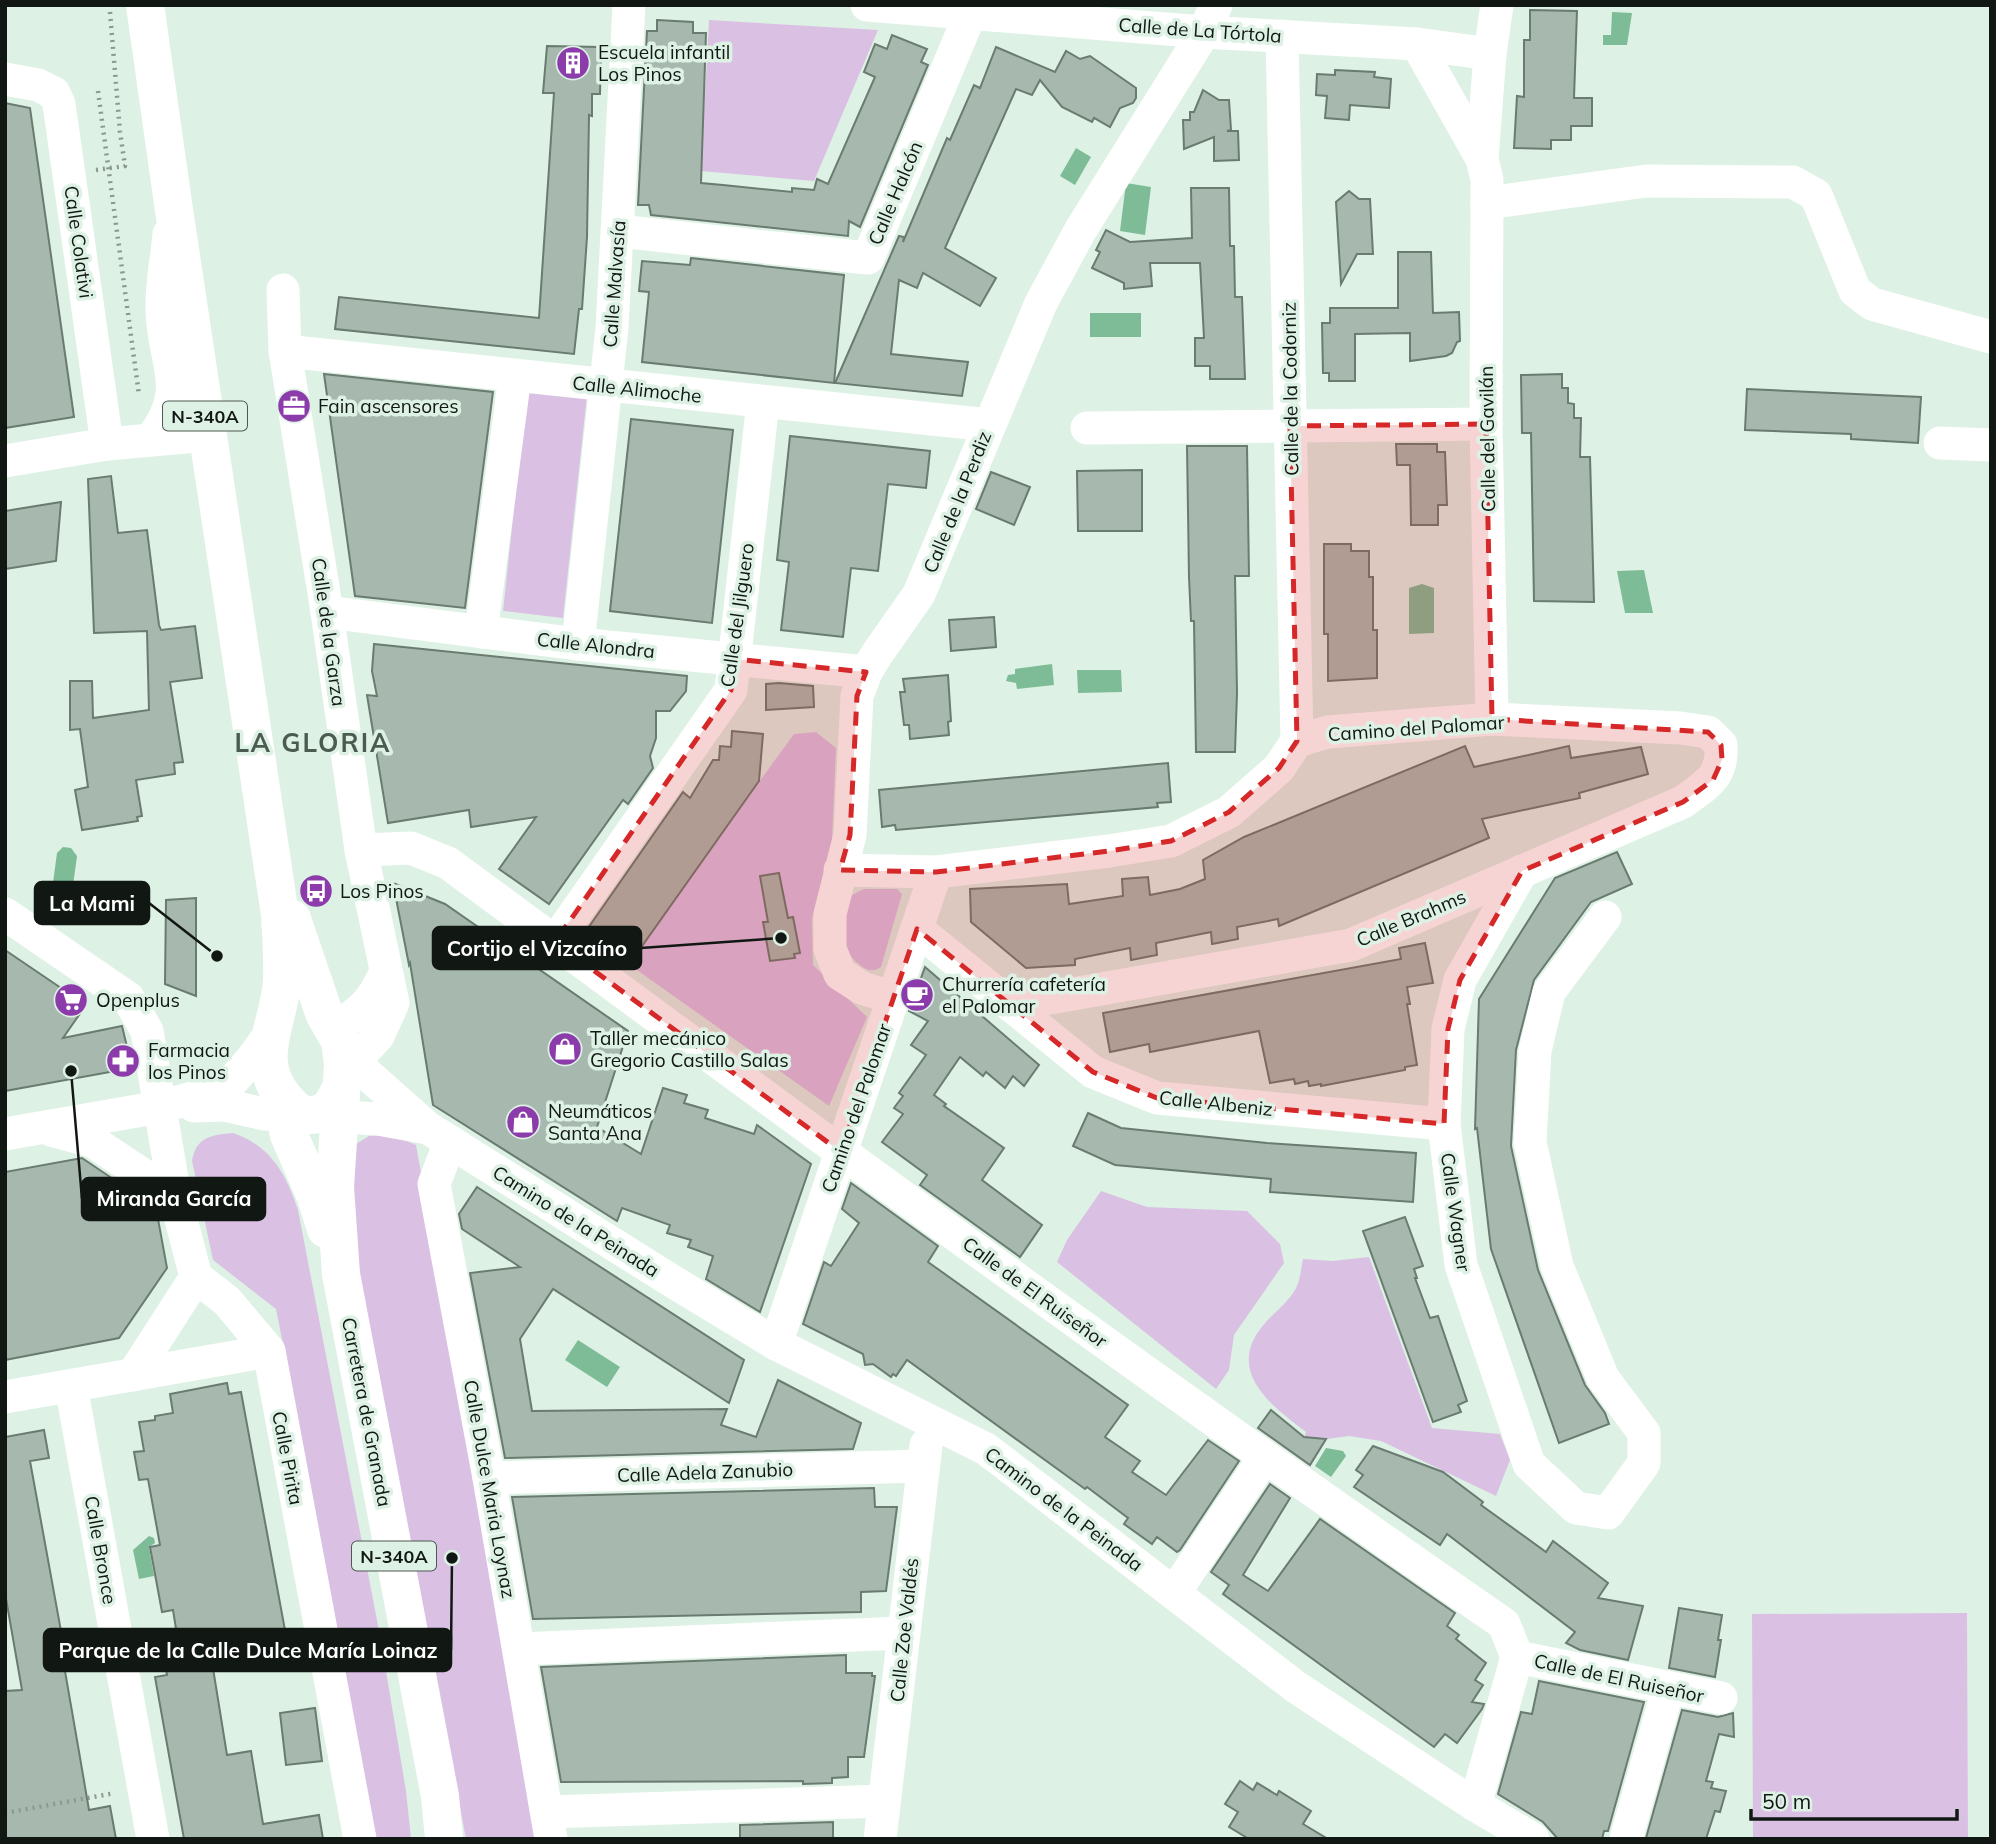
<svg xmlns="http://www.w3.org/2000/svg" width="1996" height="1844" viewBox="0 0 1996 1844" font-family="Mulish,sans-serif">
<style>
.green{fill:#dac1e4}
.water{fill:#7dbc97}
.building{fill:#a7b9ae;stroke:#6a7b70;stroke-width:2}
.lines{fill:none;stroke-linecap:round;stroke-linejoin:round}
.path{stroke:#8b9890;stroke-width:4.5;stroke-dasharray:2 5;stroke-linecap:butt}
.minor{stroke:#fff;stroke-width:33}
.highway{stroke:#fff;stroke-width:38}
.marked{fill:#d62828;fill-opacity:0.2;stroke:#d62828;stroke-width:5;stroke-dasharray:14 9;stroke-linejoin:round}
.labels{text-anchor:middle;dominant-baseline:central;stroke-width:7;stroke-linejoin:round;paint-order:stroke}
.shield{fill:#def1e5;stroke:#4e5852;stroke-width:2}
.shield-label{font-size:18px;font-weight:bold;fill:#111713}
.street-label{font-size:19px;fill:#111713;stroke:#def1e5}
.poi-label{font-size:19px;fill:#111713;stroke:#def1e5;text-anchor:start}
.district-label{font-size:26px;font-weight:bold;letter-spacing:2px;fill:#4b5b51;stroke:#def1e5}
.leader{fill:none;stroke:#111713;stroke-width:2.5}
.callout-dot{fill:#111713;stroke:#def1e5;stroke-width:2.5}
.callout{fill:#111713;stroke:#111713;stroke-width:2.5}
.callout-label{font-size:21px;text-anchor:middle;font-weight:bold;fill:#fff}
</style>
<rect width="100%" height="100%" fill="#def1e5"/>
<g class="green">
<path d="M709,20L878,30L814,181L701,171Z"/>
<path d="M527,388L587,395L563,618L503,611Z"/>
<path d="M816,732L836,748L831,862L812,918L813,965L867,1017L829,1106L627,963L794,734Z"/>
<path d="M864,889H897L902,894L881,967C873,972 868,971 861,966C836,948 844,920 852,895Z"/>
<path d="M233,1133C271,1146 286,1174 298,1210L381,1641L406,1791L411,1839H374L304,1451L276,1309L213,1260L192,1161C196,1137 211,1135 233,1133Z"/>
<path d="M392,1135L416,1145L542,1839H466L360,1277L350,1182L356,1144L369,1136Z"/>
<path d="M1101,1191L1147,1207L1247,1211L1280,1244L1284,1263L1234,1335L1229,1370L1216,1389L1057,1262L1067,1240Z"/>
<path d="M1369,1257L1432,1428L1500,1434L1510,1460L1496,1496L1381,1441L1349,1436L1327,1439L1310,1466L1297,1457L1306,1432C1269,1404 1224,1370 1265,1323C1275,1312 1287,1303 1295,1290C1300,1282 1301,1269 1303,1259L1332,1261Z"/>
<path d="M1967,1613L1968,1839H1753L1752,1614Z"/>
</g>
<g class="water">
<path d="M1612,12L1632,13L1627,45H1603V35H1611Z"/>
<path d="M1076,148L1091,157L1075,185L1060,176Z"/>
<path d="M1126,183L1151,187L1145,235L1120,231Z"/>
<rect x="1090" y="313" width="51" height="24"/>
<path d="M1644,570L1653,613H1625L1617,571Z"/>
<path d="M1422,584L1434,588V633L1409,634V588Z"/>
<path d="M1052,664L1054,685L1017,689L1016,683L1006,681L1008,675L1015,674V669Z"/>
<path d="M1077,670H1121L1122,692L1078,693Z"/>
<path d="M63,847L71,848L77,856L72,893L52,890L57,853Z"/>
<path d="M578,1340L620,1367L607,1387L565,1360Z"/>
<path d="M1326,1448L1343,1451L1346,1456L1331,1477L1315,1466Z"/>
<path d="M149,1536L154,1538L155,1543L149,1547L154,1576L139,1579L133,1550Z"/>
</g>
<g class="building">
<path d="M1530,10L1577,11L1574,98H1592V126H1571V140H1551V149L1514,148L1517,96L1524,97V40H1530Z"/>
<path d="M657,20L693,22V33H706L701,183L723,185L792,192V188L814,190L817,179L828,184L875,77L864,72L875,44L887,49L892,35L927,49L921,62L928,65L860,227L849,221L848,236L651,215L649,205H638L647,31H657Z"/>
<path d="M547,46L601,47L600,94H592V116L589,115L587,237L582,309H579L574,354L335,329L339,297L539,318L554,93H543Z"/>
<path d="M996,47L1055,72L1066,51L1080,59L1090,56L1136,88V98L1133,103L1120,108L1110,127L1094,118L1092,122L1062,107L1040,80L1032,95L1016,89L945,248L996,278L980,306L923,273L917,288L899,280L891,354L968,362L962,396L835,383L899,236L904,237L903,242L947,138L950,140L974,85L980,88Z"/>
<path d="M1335,70L1375,72L1374,77L1391,79L1389,108L1350,105L1349,120L1325,118L1327,96L1316,95L1317,74L1335,75Z"/>
<path d="M1203,90L1219,100H1229L1231,130L1227,131H1238L1239,160L1214,161V137L1184,149L1183,120H1190V112H1194Z"/>
<path d="M5,103L30,108L74,417L5,428Z"/>
<path d="M1191,188H1229L1230,246H1234L1235,297H1242L1245,379H1210V366H1195V338H1204L1200,263H1150L1152,286L1124,289V283L1092,268L1100,252L1096,250L1106,230L1130,242L1192,238Z"/>
<path d="M1349,191L1359,199H1370L1373,254H1357L1341,284L1336,202Z"/>
<path d="M1398,252H1431L1433,313L1459,312L1460,341L1457,342L1452,353L1446,356L1410,361V333L1355,334V381H1329V373H1323L1322,323H1330V308H1398Z"/>
<path d="M691,258L844,275L834,383L642,362L649,292L639,291L642,261L690,265Z"/>
<path d="M324,374L493,392L465,608L355,596Z"/>
<path d="M1562,374V388H1568V403L1574,404V418H1581L1580,457H1590L1594,602L1534,601L1531,433H1522L1521,375Z"/>
<path d="M1747,389L1921,397L1918,443L1851,439V434L1745,430Z"/>
<path d="M631,419L733,430L712,623L610,611Z"/>
<path d="M790,436L930,451L926,488L888,484L878,571L851,568L843,637L781,630L789,562L777,560Z"/>
<path d="M1396,444H1437V452H1445L1447,505H1438V525H1411L1410,465H1397Z"/>
<path d="M1187,446H1247L1249,576H1235L1237,693L1235,752H1196L1194,621H1191L1189,577Z"/>
<path d="M1142,470V531H1078L1077,471Z"/>
<path d="M991,472L1030,487L1014,525L976,509Z"/>
<path d="M111,476L118,533L147,530L159,625L161,630L195,626L202,678L170,682L183,762L174,763L175,774L136,780L142,816L137,817L138,821L82,830L75,790L88,787L80,729L70,730V681H92L93,718L149,710L147,631L94,633L88,479Z"/>
<path d="M61,502L56,561L5,569V511Z"/>
<path d="M1324,544H1351V551H1369V577H1373V630H1377V678L1328,681V634H1324Z"/>
<path d="M994,617L996,647L951,651L949,620Z"/>
<path d="M374,644L687,676L686,691L670,711H656V738L650,756L653,768L628,804L623,800L549,904L499,869L536,817L471,827L469,810L388,823L367,695L377,696L372,671Z"/>
<path d="M948,675L951,721L948,722L949,735L910,739L909,725H904L900,692H905L903,679Z"/>
<path d="M779,683L813,686L814,707L766,710V684Z"/>
<path d="M732,731L763,734L759,781L630,963L586,931L683,792L690,798L713,760H719L720,746L731,747Z"/>
<path d="M1465,746L1474,767L1569,746L1571,758L1641,747L1648,774L1579,793L1580,798L1482,819L1489,838L1279,926L1278,919L1237,927L1238,939L1212,944L1211,932L1156,943L1157,955L1131,960L1130,948L1075,959V965L1026,968L971,922L970,889L1067,884L1069,904L1123,896L1122,879L1148,877L1150,895L1180,889L1205,879L1203,860L1244,837Z"/>
<path d="M1168,763L1171,802L1157,803L1158,807L896,830L895,825L882,827L879,790Z"/>
<path d="M1617,852L1632,884L1591,902L1534,980L1516,1050L1511,1146L1538,1270L1585,1385L1605,1413L1609,1424L1559,1443L1491,1249L1477,1128L1475,1129L1479,999L1555,878Z"/>
<path d="M779,873L788,918L793,917L800,953L794,954L795,958L770,961L763,922H768L760,876Z"/>
<path d="M393,883L445,904L628,1031L597,1127L641,1154L663,1088L687,1095L684,1103L708,1110L705,1118L754,1134L757,1125L811,1164L760,1312L706,1279L713,1256L688,1247L691,1240L667,1233L670,1225L622,1208L617,1221L433,1105L410,963L409,965Z"/>
<path d="M196,898V996L165,984L166,900Z"/>
<path d="M1425,943L1433,983L1407,987L1410,1004H1407L1417,1065L1405,1067V1070L1321,1086V1084L1309,1086L1308,1081L1295,1084L1294,1079L1270,1083L1259,1031L1150,1052L1149,1044L1110,1052L1103,1013L1401,959L1399,948Z"/>
<path d="M5,950L86,1005L63,1038L122,1026L132,1068L5,1091Z"/>
<path d="M925,967L1039,1065L1024,1086L1013,1076L1005,1088L986,1072L983,1076L960,1057L934,1095L946,1104L944,1106L1004,1148L982,1180L1042,1225L1020,1257L920,1185L927,1175L882,1142L903,1114L894,1108L903,1096L899,1093L926,1055L911,1045L928,1021L909,1011Z"/>
<path d="M1088,1113L1121,1128L1267,1143L1416,1153L1413,1202L1270,1192L1271,1179L1115,1165L1073,1146Z"/>
<path d="M82,1158L156,1208L167,1268L119,1338L5,1360V1172Z"/>
<path d="M851,1183L938,1246L928,1262L1128,1405L1105,1437L1140,1461L1132,1472L1166,1495L1208,1440L1239,1461L1180,1550L1177,1552L1157,1537L1152,1544L1124,1524L1128,1518L1087,1487L1085,1489L907,1360L896,1376L893,1374L891,1377L873,1364L865,1365L863,1354L803,1324L824,1262L831,1266L859,1223L842,1209Z"/>
<path d="M477,1187L744,1360L729,1403L553,1289L520,1339L532,1411L727,1409L721,1425L756,1437L778,1380L861,1423L853,1449L505,1458L470,1273L520,1267L462,1229L459,1214Z"/>
<path d="M1405,1217L1423,1266L1414,1269L1417,1278H1415L1430,1318L1438,1316L1467,1401L1458,1405L1461,1412L1433,1422L1363,1231Z"/>
<path d="M227,1383L229,1394L241,1392L287,1641L211,1656L227,1755L251,1751L263,1824L319,1815L323,1839H184L155,1677L167,1675L165,1663L181,1660L173,1610L162,1612L150,1547L160,1545L148,1479L139,1480L134,1452L144,1451L139,1422L155,1420V1416L173,1413L170,1394Z"/>
<path d="M1271,1410L1304,1437L1326,1439L1310,1465L1258,1428Z"/>
<path d="M44,1430L49,1458L30,1461L65,1653L62,1654L78,1746L89,1810L110,1806L116,1839H5V1691L22,1690L5,1593V1437Z"/>
<path d="M1373,1446L1443,1472L1483,1502L1481,1505L1546,1552L1553,1541L1608,1583L1598,1598L1643,1606L1628,1660L1580,1650L1566,1643L1575,1632L1447,1534L1440,1545L1354,1487L1363,1475L1356,1470Z"/>
<path d="M1270,1484L1290,1498L1243,1575L1268,1591L1320,1519L1455,1613L1447,1626L1459,1635L1456,1639L1486,1663L1475,1680L1483,1685L1472,1702L1484,1704L1482,1709L1457,1743L1445,1734L1434,1747L1223,1594L1229,1585L1211,1572Z"/>
<path d="M874,1488L875,1507H897L886,1591L861,1592V1612L533,1619L512,1497Z"/>
<path d="M1679,1608L1722,1615L1718,1640H1721L1715,1677L1669,1668Z"/>
<path d="M846,1655V1673H872V1676H875L864,1757H848V1777L832,1778V1783L803,1784V1781L561,1782L541,1667Z"/>
<path d="M1539,1681L1644,1702L1608,1831H1604L1602,1839H1558L1543,1822L1498,1794L1521,1712L1532,1714Z"/>
<path d="M315,1708L322,1761L286,1765L280,1713Z"/>
<path d="M1682,1710L1718,1717L1733,1713L1734,1737L1719,1734L1706,1781L1713,1782L1711,1788L1726,1791L1720,1812L1715,1811L1706,1839L1646,1838Z"/>
<path d="M1240,1781L1253,1790L1257,1783L1277,1795L1279,1791L1311,1811L1303,1824L1328,1839H1249L1229,1827L1238,1812L1225,1804Z"/>
<path d="M833,1822V1839H740V1825Z"/>
</g>
<g class="lines">
<g class="path">
<path d="M98,91L139,395"/>
<path d="M96,170L125,166L120,132L110,12"/>
<path d="M5,1813L115,1793"/>
</g>
<g class="minor">
<path d="M867,5L1204,32L1417,44L1490,54"/>
<path d="M1282,36L1297,741"/>
<path d="M1417,44L1482,159L1487,180L1486,424L1492,719"/>
<path d="M5,79L38,85L54,93L59,104L107,444"/>
<path d="M1482,159L1490,54L1497,5"/>
<path d="M1487,203L1646,181L1793,182L1816,195L1855,291L1872,304L1991,337"/>
<path d="M618,231L868,258L971,12L972,5"/>
<path d="M283,290L285,351L327,612L361,850L393,1003L378,1036L364,1051L343,1064"/>
<path d="M285,351L989,425"/>
<path d="M1087,428L1486,424"/>
<path d="M151,439C191,388 163,365 162,310C161,285 167,258 169,234"/>
<path d="M1940,443L1991,445"/>
<path d="M5,461L107,444L208,435"/>
<path d="M327,612L578,644L866,672"/>
<path d="M481,632L515,376"/>
<path d="M578,644L612,328L629,5"/>
<path d="M361,850L411,848L448,863C797,1121 1147,1377 1504,1624L1517,1657"/>
<path d="M840,870L936,872L1109,851L1171,841L1229,812L1279,768L1297,741L1328,732L1492,719L1680,728L1708,732L1721,745C1723,777 1707,784 1683,802L1351,945L1010,1005"/>
<path d="M1522,871L1460,980L1448,1029L1444,1124L1461,1265L1529,1464L1576,1508L1608,1513L1644,1463V1433L1603,1378L1557,1266L1530,1142L1535,1051L1549,992L1605,917"/>
<path d="M5,914L128,998L147,1031L175,1196L196,1277L227,1301L269,1351L360,1839"/>
<path d="M917,929L1093,1072L1157,1098L1444,1124"/>
<path d="M555,942L731,690L763,402"/>
<path d="M893,998L862,988L840,974L830,949V914L850,835L857,696L866,672L877,654L919,594L1041,303L1080,231L1204,32L1216,5"/>
<path d="M334,1029C361,1011 372,1003 385,973"/>
<path d="M340,1041L367,1074L428,1128L672,1281L776,1344L986,1449L1296,1687L1475,1805L1533,1839"/>
<path d="M194,1106L224,1105L264,1114L307,1115"/>
<path d="M317,1115L378,1119L428,1128"/>
<path d="M51,1130L92,1141L175,1196"/>
<path d="M5,1134L160,1107L225,1089L252,1059L270,1034"/>
<path d="M450,1142L434,1184L489,1478L551,1839"/>
<path d="M776,1344L936,872"/>
<path d="M133,1375L196,1277"/>
<path d="M71,1386L153,1839"/>
<path d="M5,1397L269,1351"/>
<path d="M489,1478L922,1466"/>
<path d="M1175,1592L1264,1458"/>
<path d="M519,1649L903,1633"/>
<path d="M1517,1657L1721,1698"/>
<path d="M1475,1805L1517,1657"/>
<path d="M547,1812L884,1801"/>
<path d="M880,1839L926,1445"/>
<path d="M1626,1839L1668,1689"/>
</g>
<g class="highway">
<path d="M145,5L173,203L280,915C281,936 283,958 282,980C280,1023 251,1059 285,1099C292,1107 299,1115 311,1115C329,1115 334,1102 341,1088"/>
<path d="M292,919L324,1013L340,1041L343,1064L335,1187L341,1274L440,1796L444,1839"/>
<path d="M281,1094L289,1135L316,1197L326,1229"/>
</g>
</g>
<path class="marked" d="M1486,424L1492,719L1708,732L1721,745L1722,760L1713,780L1683,802L1522,871L1460,980L1448,1029L1444,1124L1157,1098L1093,1072L917,929L841,1152L555,942L731,690L734,659L866,672L857,696L850,835L840,870L936,872L1109,851L1171,841L1229,812L1279,768L1297,741L1290,426Z"/>
<defs>
<g id="building-disc" transform="scale(1.75)"><circle r="9.5" fill="#8c3baa" stroke="#def1e5"/><path d="M-4-6H4V6H1V3H-1V6H-4ZM-2.5-4.3h1.7v1.8h-1.7ZM.8-4.3h1.7v1.8H.8ZM-2.5-1h1.7V.8h-1.7ZM.8-1h1.7V.8H.8Z" fill="#fff"/></g>
<g id="office-disc" transform="scale(1.75)"><circle r="9.5" fill="#8c3baa" stroke="#def1e5"/><path d="M-6-3h4V-5.5h4V-3h4V5H-6ZM-1-4.5V-3h2v-1.5ZM-6 0V1H6V0Z" fill="#fff"/></g>
<g id="bus-disc" transform="scale(1.75)"><circle r="9.5" fill="#8c3baa" stroke="#def1e5"/><path d="M-5-6H5V4H4V6H2V4H-2V6H-4V4H-5ZM-3.5-4V0h7V-4ZM-3.5 1.2v1.5H-2V1.2ZM2 1.2v1.5H3.5V1.2Z" fill="#fff"/></g>
<g id="cafe-disc" transform="scale(1.75)"><circle r="9.5" fill="#8c3baa" stroke="#def1e5"/><path d="M-5.5-4.5H6V0H3Q3 3.5 0 3.5H-2.5Q-5.5 3.5-5.5 0ZM3-3.2v2h1.7v-2ZM-6 4.5H4V6H-6Z" fill="#fff"/></g>
<g id="supermarket-disc" transform="scale(1.75)"><circle r="9.5" fill="#8c3baa" stroke="#def1e5"/><path d="M-6-5.5h2.5l.6 2H6L4.5 2H-2.5L-4.4-4H-6ZM-1.5 3.2a1.3 1.3 0 1 0 .1 0ZM3 3.2a1.3 1.3 0 1 0 .1 0Z" fill="#fff"/></g>
<g id="shop-disc" transform="scale(1.75)"><circle r="9.5" fill="#8c3baa" stroke="#def1e5"/><path d="M-5-2.5h2.3a2.7 3.5 0 0 1 5.4 0H5L5.5 6h-11ZM-1.5-2.5h3a1.5 2.3 0 0 0-3 0Z" fill="#fff"/></g>
<g id="pharmacy-disc" transform="scale(1.75)"><circle r="9.5" fill="#8c3baa" stroke="#def1e5"/><path d="M-2-6h4v4h4v4h-4v4h-4v-4h-4v-4h4Z" fill="#fff"/></g>
</defs>
<g fill-rule="evenodd">
<use href="#building-disc" x="573" y="63"/>
<use href="#office-disc" x="294" y="406"/>
<use href="#bus-disc" x="316" y="891"/>
<use href="#cafe-disc" x="917" y="995"/>
<use href="#supermarket-disc" x="71" y="1000"/>
<use href="#shop-disc" x="565" y="1049"/>
<use href="#pharmacy-disc" x="123" y="1061"/>
<use href="#shop-disc" x="523" y="1122"/>
</g>
<g class="labels">
<g class="shield">
<rect x="163" y="401.5" width="84" height="29" rx="5"/>
<rect x="352" y="1541.5" width="84" height="29" rx="5"/>
</g>
<g class="shield-label">
<text x="205" y="416">N-340A</text>
<text x="394" y="1556">N-340A</text>
</g>
<g class="street-label">
<text transform="translate(1200 30) rotate(4)">Calle de La Tórtola</text>
<text transform="translate(895 193) rotate(-67)">Calle Halcón</text>
<text transform="translate(79 242) rotate(82)">Calle Colativi</text>
<text transform="translate(614 284) rotate(-86)">Calle Malvasía</text>
<text transform="translate(637 389) rotate(6)">Calle Alimoche</text>
<text transform="translate(1290 389) rotate(-91)">Calle de la Codorniz</text>
<text transform="translate(1487 439) rotate(-91)">Calle del Gavilán</text>
<text transform="translate(957 502) rotate(-68)">Calle de la Perdiz</text>
<text transform="translate(737 615) rotate(-82)">Calle del Jilguero</text>
<text transform="translate(329 632) rotate(82)">Calle de la Garza</text>
<text transform="translate(596 645) rotate(6)">Calle Alondra</text>
<text transform="translate(1416 728) rotate(-4)">Camino del Palomar</text>
<text transform="translate(1411 918) rotate(-23)">Calle Brahms</text>
<text transform="translate(1216 1103) rotate(6)">Calle Albeniz</text>
<text transform="translate(856 1108) rotate(-71)">Camino del Palomar</text>
<text transform="translate(1456 1212) rotate(82)">Calle Wagner</text>
<text transform="translate(576 1221) rotate(32)">Camino de la Peinada</text>
<text transform="translate(1035 1292) rotate(36)">Calle de El Ruiseñor</text>
<text transform="translate(367 1412) rotate(79)">Carretera de Granada</text>
<text transform="translate(288 1458) rotate(79)">Calle Pirita</text>
<text transform="translate(705 1472) rotate(-2)">Calle Adela Zanubio</text>
<text transform="translate(490 1489) rotate(80)">Calle Dulce Maria Loynaz</text>
<text transform="translate(1064 1509) rotate(37)">Camino de la Peinada</text>
<text transform="translate(101 1550) rotate(80)">Calle Bronce</text>
<text transform="translate(904 1630) rotate(-84)">Calle Zoe Valdés</text>
<text transform="translate(1619 1678) rotate(12)">Calle de El Ruiseñor</text>
</g>
<g class="poi-label">
<text x="598" y="52">Escuela infantil<tspan x="598" dy="22">Los Pinos</tspan></text>
<text x="318" y="406">Fain ascensores</text>
<text x="340" y="891">Los Pinos</text>
<text x="942" y="984">Churrería cafetería<tspan x="942" dy="22">el Palomar</tspan></text>
<text x="96" y="1000">Openplus</text>
<text x="590" y="1038">Taller mecánico<tspan x="590" dy="22">Gregorio Castillo Salas</tspan></text>
<text x="148" y="1050">Farmacia<tspan x="148" dy="22">los Pinos</tspan></text>
<text x="548" y="1111">Neumáticos<tspan x="548" dy="22">Santa Ana</tspan></text>
</g>
<g class="district-label">
<text x="313" y="742">LA GLORIA</text>
</g>
</g>
<path class="leader" d="M217 956L149 903M781 938L641 948M71 1071L82 1199M452 1558L451 1650"/>
<g class="callout-dot">
<circle cx="217" cy="956" r="7"/>
<circle cx="781" cy="938" r="7"/>
<circle cx="71" cy="1071" r="7"/>
<circle cx="452" cy="1558" r="7"/>
</g>
<g class="callout">
<rect x="35" y="882" width="114" height="42" rx="7"/>
<rect x="433" y="927" width="208" height="42" rx="7"/>
<rect x="82" y="1178" width="183" height="42" rx="7"/>
<rect x="44" y="1629" width="407" height="42" rx="7"/>
</g>
<g class="callout-label">
<text x="92" y="911">La Mami</text>
<text x="537" y="956">Cortijo el Vizcaíno</text>
<text x="174" y="1206">Miranda García</text>
<text x="248" y="1658">Parque de la Calle Dulce María Loinaz</text>
</g>
<rect width="1996" height="1844" fill="none" stroke="#111713" stroke-width="14"/>
<path d="M1751 1809v10h206v-10" fill="none" stroke="#111713" stroke-width="3.5"/>
<text x="1762" y="1809" font-size="21" fill="#111713" stroke="#def1e5" stroke-width="5" paint-order="stroke">50 m</text>
</svg>
